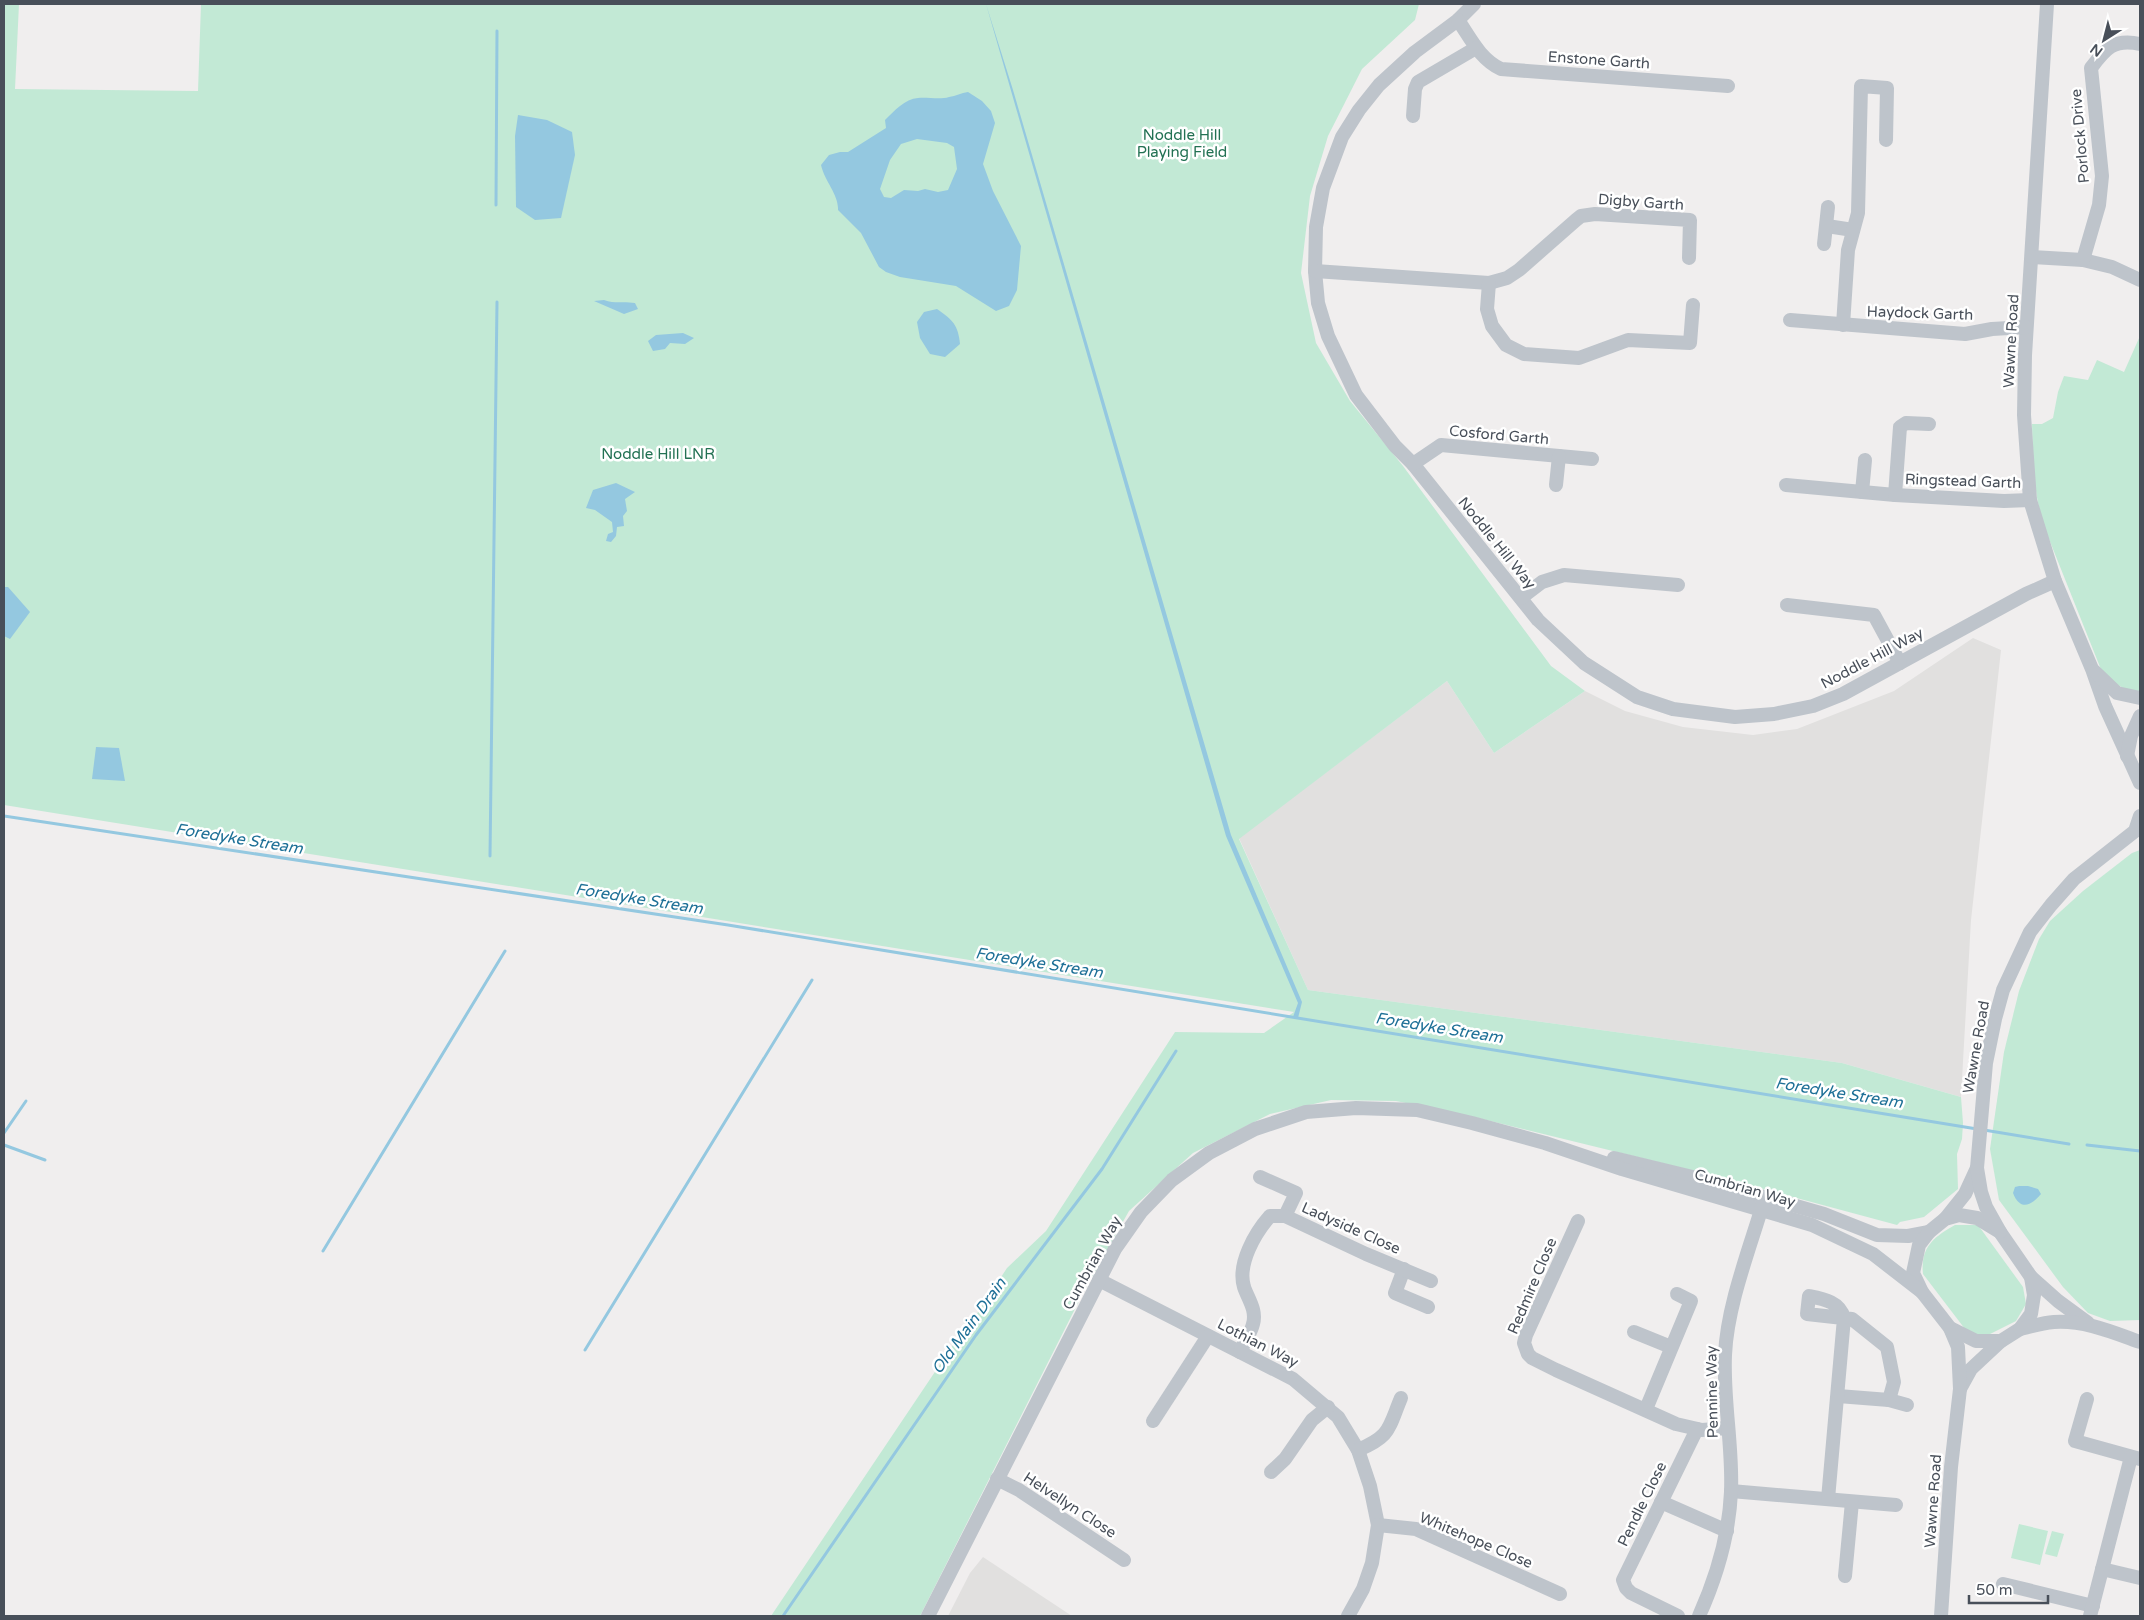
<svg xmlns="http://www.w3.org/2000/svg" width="2144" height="1620" viewBox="0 0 2144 1620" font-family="'Varela Round',sans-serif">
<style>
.education{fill:#e1e0df}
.green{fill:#c2e9d5}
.water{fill:#94c8e0;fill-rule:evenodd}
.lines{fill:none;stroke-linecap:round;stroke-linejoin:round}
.stream{stroke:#94c8e0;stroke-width:3}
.minor{stroke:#bec4cb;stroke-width:14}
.labels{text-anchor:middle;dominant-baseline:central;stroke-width:5;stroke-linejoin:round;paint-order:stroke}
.street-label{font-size:15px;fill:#484f59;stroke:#fff}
.park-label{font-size:15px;fill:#227153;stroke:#fff}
.water-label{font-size:16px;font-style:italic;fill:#1e7097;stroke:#fff}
</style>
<rect width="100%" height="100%" fill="#f0eeee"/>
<g class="education">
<path d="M1973,638L2001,650L1971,920L1961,1097L1842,1063L1308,990L1239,838L1447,681L1494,753L1585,691L1625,711L1683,727L1753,735L1797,729L1894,691Z"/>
<path d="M983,1557L1072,1616H948L970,1573Z"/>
</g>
<g class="green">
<path d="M4,4H19L15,89L198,91L201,4H1419L1415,20L1362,69L1328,136L1310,196L1301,273L1316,343L1350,401L1403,466L1551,666L1585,691L1494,753L1447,681L1239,839L1308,990L1842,1063L1961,1097L1963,1123L1962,1139L1957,1154L1958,1189L1924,1217L1900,1222L1897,1225L1719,1177L1470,1116L1396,1101L1331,1100L1270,1114L1193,1153L1129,1211L1083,1293L920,1616H771L953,1345L963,1335L1007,1268L1046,1231L1175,1032L1264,1033L1294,1012L4,805Z"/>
<path d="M2140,336V692L2132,693L2104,677L2045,529C2033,494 2033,460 2032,424H2042L2053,418L2058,392L2064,376L2088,380L2097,360L2124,372Z"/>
<path d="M2140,850V1320L2110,1321L2088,1313L2063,1287L1999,1200L1990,1149L2004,1052L2019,991L2039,939L2050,921L2083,891L2132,853Z"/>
<path d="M1955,1225H1978L2023,1287L2026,1304L2016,1321L1990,1334L1978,1335L1965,1329L1923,1274C1920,1247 1934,1237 1955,1225Z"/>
<path d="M2019,1524L2048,1531L2040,1565L2011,1558Z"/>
<path d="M2052,1531L2064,1534L2057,1557L2045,1554Z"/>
</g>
<g class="water">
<path d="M986,4L1013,90L1231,835L1302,1002L1298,1018L1293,1017L1298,1003L1226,836Z"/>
<path d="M968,92L982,101L991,111L995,123L983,164L993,191L1021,246L1017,290L1009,306L996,311L956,286L900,277L886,272L879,267L861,233L838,210C839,195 825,182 821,165L829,155L840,152H848L886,128L885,120C894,111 905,99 918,98C928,97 940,100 949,97C956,96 961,93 968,92ZM917,139L947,143L954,147L957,169L948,190L938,192L925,189L918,191L904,190L891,198L884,197L880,189L890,160L901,144Z"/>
<path d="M518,115L547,120L572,132L575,155L561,218L535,220L516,207L515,136Z"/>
<path d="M604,300C615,304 623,301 635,303L638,309L624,314L594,301Z"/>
<path d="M937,309C953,320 958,325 960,344L945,357L930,354L920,338L917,322L924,312Z"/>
<path d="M683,333L694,338L685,344L670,343L665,349L653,351L648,341L656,335Z"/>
<path d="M616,483L635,492L625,499L627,511L623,516L624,526L617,527L616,536L611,542L606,541L608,534L613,532L612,522L595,510L586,508L593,490Z"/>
<path d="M4,587H8L30,612L10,639L4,636Z"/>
<path d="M96,747L119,748L125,781L92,779Z"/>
<path d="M2019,1186H2028L2038,1189L2041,1194C2031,1206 2020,1211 2013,1193L2015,1187Z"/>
</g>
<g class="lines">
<g class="stream">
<path d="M496,205L497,31"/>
<path d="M4,816L728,925L1977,1129"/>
<path d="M490,856L497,302"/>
<path d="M1984,1130L2069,1144"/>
<path d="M4,1133L26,1101"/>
<path d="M4,1145L45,1160"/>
<path d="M2087,1145L2140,1151"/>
<path d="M323,1251L505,951"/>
<path d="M585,1350L812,980"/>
<path d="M783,1616L976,1335L1102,1169L1176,1051"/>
</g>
<g class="minor">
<path d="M1474,4L1458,20L1415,52L1379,85L1359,110L1342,137L1323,188L1316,227L1315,271L1318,303L1328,336L1356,395L1395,446L1413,464L1538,620L1584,663L1637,697L1673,709L1735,717L1774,714L1813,706L1843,694L2026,594L2055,581"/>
<path d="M2047,4L2025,355L2024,415L2030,500L2055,581L2092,669L2105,706L2140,783"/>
<path d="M1458,20C1471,39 1480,59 1501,69L1728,86"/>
<path d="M1413,116L1415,89L1418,82L1476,48"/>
<path d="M1827,226L1853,230"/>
<path d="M1824,244L1828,207"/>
<path d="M2032,257L2083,260L2112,267L2140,280"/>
<path d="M2083,260L2099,205L2102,176L2091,68C2105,49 2114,38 2140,44"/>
<path d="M1315,271L1489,283L1507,278L1519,270L1576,220L1581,216L1595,214L1690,220L1689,258"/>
<path d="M1489,283L1487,309L1492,326L1506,345L1524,354L1579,358L1628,340L1690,343L1693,305"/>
<path d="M1790,320L1965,334L1992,329L2026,327"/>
<path d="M1843,325L1848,250L1858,213L1861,86L1887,88L1886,140"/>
<path d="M1413,464L1441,445L1592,459"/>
<path d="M1556,485L1559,456"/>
<path d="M1786,485L1895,495L2004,501L2030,500"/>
<path d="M1862,492L1865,460"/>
<path d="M1895,495L1900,427L1906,423L1929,424"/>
<path d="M1521,598L1542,582L1564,575L1678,585"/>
<path d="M1787,605L1874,615L1900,663"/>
<path d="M2094,671L2117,693L2140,698"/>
<path d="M2127,756L2131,736L2140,716"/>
<path d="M1614,1158L1705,1180L1824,1214L1877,1235L1908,1236L1929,1232"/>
<path d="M1260,1177L1296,1193L1285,1216"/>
<path d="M1959,1215L1977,1218L2000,1232L2031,1277L2034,1295L2031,1314L2020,1329L2001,1341H1976L1950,1328L1922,1292L1913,1273L1919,1245L1929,1232L1945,1219Z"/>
<path d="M1945,1219L1965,1194L1977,1168"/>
<path d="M1578,1221L1526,1335L1524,1343L1528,1354L1532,1358L1556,1370L1676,1424L1702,1430L1728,1428"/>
<path d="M2000,1232L1986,1207L1981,1192L1977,1168L1986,1063L1995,1019L2003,990L2030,932L2051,905L2074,879L2135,831L2140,816"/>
<path d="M1404,1269L1395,1293L1428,1307"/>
<path d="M2031,1277L2058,1301L2088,1323"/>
<path d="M1099,1280L1293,1379L1338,1417L1358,1450L1370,1486L1378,1525L1372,1563L1363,1589L1348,1616"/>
<path d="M2020,1329C2031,1326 2043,1323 2054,1322C2084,1320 2112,1332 2140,1342"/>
<path d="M1634,1332L1671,1347"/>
<path d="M1240,1352C1244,1343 1251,1333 1253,1324C1257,1310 1248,1299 1244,1287C1237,1264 1255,1233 1270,1216H1285L1366,1254L1431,1281"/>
<path d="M1960,1389L1971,1369L2001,1341"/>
<path d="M1838,1396L1889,1400L1907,1405"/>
<path d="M2087,1399L2075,1441L2140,1459"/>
<path d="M1646,1409L1691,1301L1677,1294"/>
<path d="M1153,1421L1208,1336"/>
<path d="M1358,1450C1391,1436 1388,1429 1401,1398"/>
<path d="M1271,1472L1285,1459L1312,1420L1328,1407"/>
<path d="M997,1479L1019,1490L1124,1560"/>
<path d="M1731,1491L1896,1505"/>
<path d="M1828,1499L1844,1318C1840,1302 1824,1299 1809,1296L1807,1314L1852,1319L1887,1347L1894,1382L1889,1400"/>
<path d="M1661,1502L1727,1531"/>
<path d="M1378,1525L1416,1529L1560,1594"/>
<path d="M2102,1569L2140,1578"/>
<path d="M1845,1576L1852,1502"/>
<path d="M2003,1584L2093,1606"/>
<path d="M928,1616L1115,1249L1141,1212L1172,1180L1209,1153L1255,1129L1306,1112L1356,1108L1417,1110L1472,1123L1545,1143L1622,1169L1812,1225L1873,1254L1922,1292"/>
<path d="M1678,1616L1631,1593L1626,1588L1623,1580L1697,1429"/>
<path d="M1699,1616C1717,1576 1729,1536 1731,1492C1733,1446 1723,1401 1725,1355C1727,1305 1751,1245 1765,1197"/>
<path d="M1941,1616L1951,1467L1960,1389L1958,1347L1950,1328"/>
<path d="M2090,1616L2131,1457"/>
</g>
</g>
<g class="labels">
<g class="street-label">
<text transform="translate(1599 60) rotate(4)">Enstone Garth</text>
<text transform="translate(2080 136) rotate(-95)">Porlock Drive</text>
<text transform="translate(1641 202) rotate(4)">Digby Garth</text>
<text transform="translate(1920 313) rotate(2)">Haydock Garth</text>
<text transform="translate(2011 341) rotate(-87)">Wawne Road</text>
<text transform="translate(1499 435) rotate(5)">Cosford Garth</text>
<text transform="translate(1963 481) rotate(2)">Ringstead Garth</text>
<text transform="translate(1497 543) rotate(51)">Noddle Hill Way</text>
<text transform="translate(1872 658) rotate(-28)">Noddle Hill Way</text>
<text transform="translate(1976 1047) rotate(-80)">Wawne Road</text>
<text transform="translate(1745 1188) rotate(16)">Cumbrian Way</text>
<text transform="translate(1351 1228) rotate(24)">Ladyside Close</text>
<text transform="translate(1092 1263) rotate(-61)">Cumbrian Way</text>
<text transform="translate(1532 1286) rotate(-67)">Redmire Close</text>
<text transform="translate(1258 1343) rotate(27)">Lothian Way</text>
<text transform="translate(1712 1392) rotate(-91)">Pennine Way</text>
<text transform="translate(1933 1501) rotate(-86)">Wawne Road</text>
<text transform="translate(1642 1504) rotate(-64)">Pendle Close</text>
<text transform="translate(1070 1505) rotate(33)">Helvellyn Close</text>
<text transform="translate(1476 1540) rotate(23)">Whitehope Close</text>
</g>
<g class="park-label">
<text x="1182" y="135">Noddle Hill<tspan x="1182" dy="17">Playing Field</tspan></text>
<text x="658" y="454">Noddle Hill LNR</text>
</g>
<g class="water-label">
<text transform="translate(239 839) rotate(9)">Foredyke Stream</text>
<text transform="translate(639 899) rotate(9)">Foredyke Stream</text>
<text transform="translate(1039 963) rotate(9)">Foredyke Stream</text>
<text transform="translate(1439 1028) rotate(9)">Foredyke Stream</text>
<text transform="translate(1839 1093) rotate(9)">Foredyke Stream</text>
<text transform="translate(969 1326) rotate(-54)">Old Main Drain</text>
</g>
</g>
<rect width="2144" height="1620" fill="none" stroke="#484f59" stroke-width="10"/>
<g transform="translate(2104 40) rotate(216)" stroke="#ffffff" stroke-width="4" paint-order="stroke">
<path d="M0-4L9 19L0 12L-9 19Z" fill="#484f59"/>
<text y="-8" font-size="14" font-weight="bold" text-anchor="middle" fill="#484f59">N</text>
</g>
<path d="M1969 1595v8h79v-8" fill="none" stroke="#484f59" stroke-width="2.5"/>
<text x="1976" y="1595" font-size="15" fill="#484f59" stroke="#ffffff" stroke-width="4" paint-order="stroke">50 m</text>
</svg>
